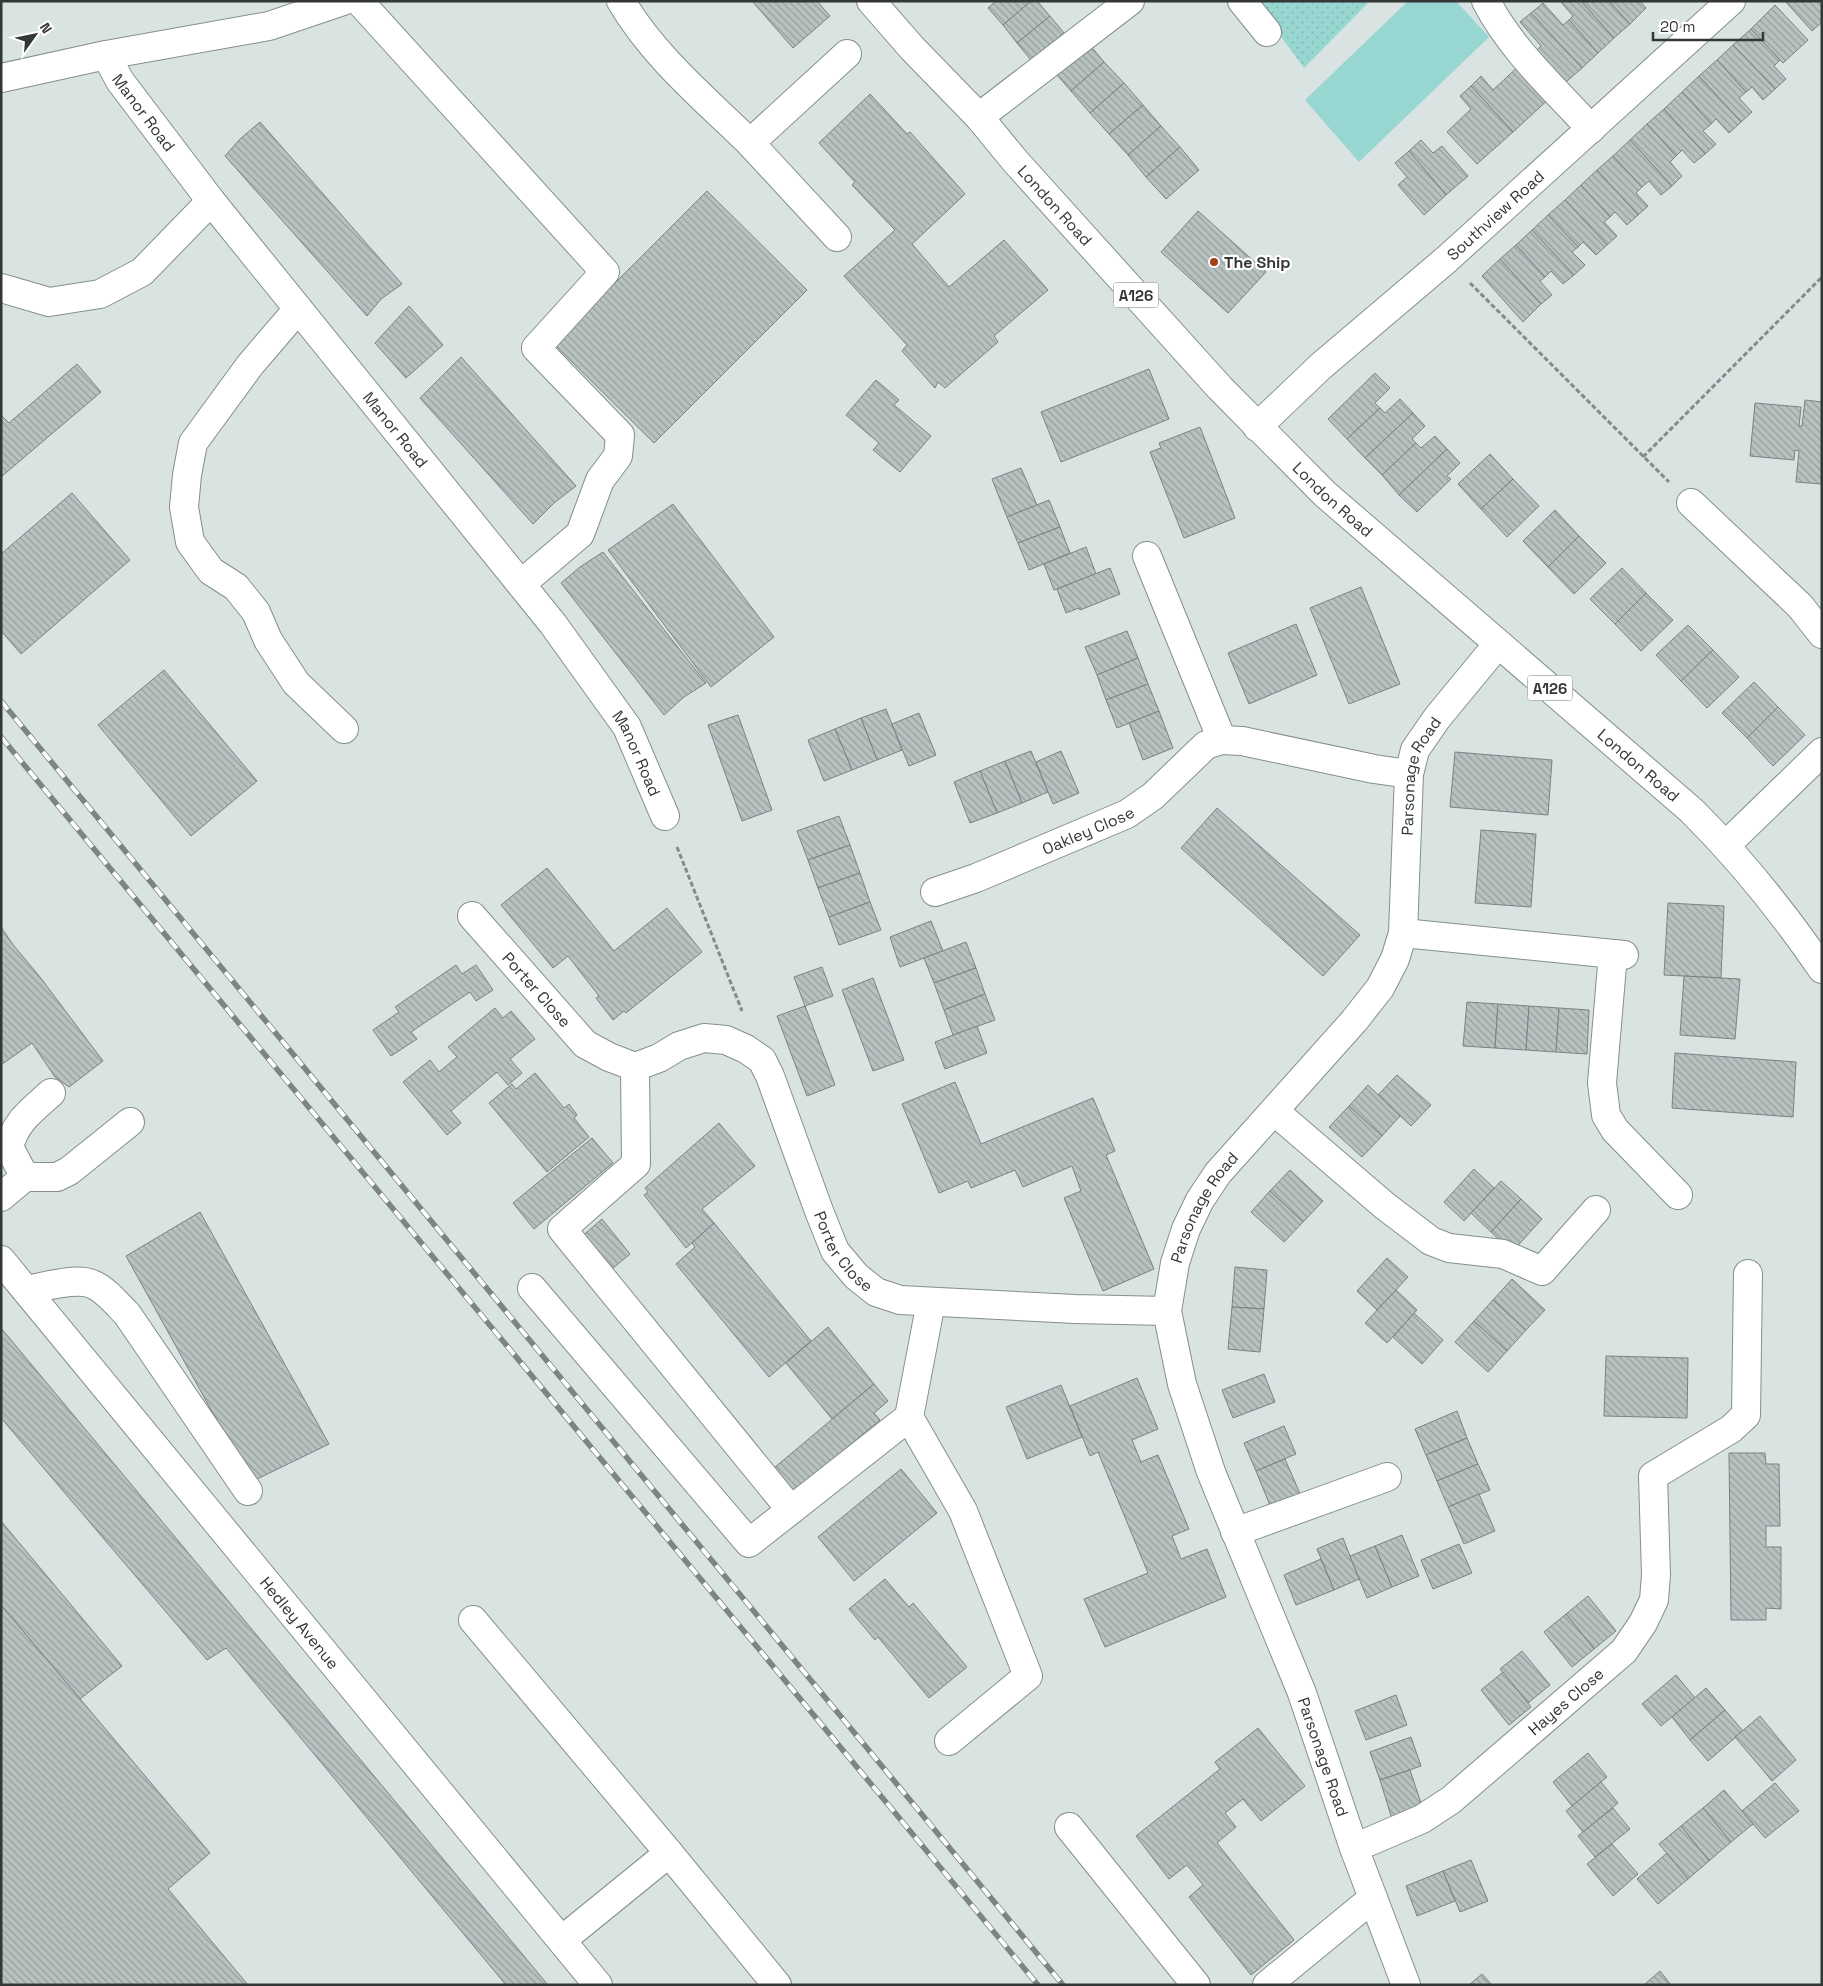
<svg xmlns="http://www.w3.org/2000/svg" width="1823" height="1986" viewBox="0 0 1823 1986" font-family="'Space Grotesk',sans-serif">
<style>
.grass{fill:url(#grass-dots)}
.park{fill:#98d7d1}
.building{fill:url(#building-back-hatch);stroke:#798382}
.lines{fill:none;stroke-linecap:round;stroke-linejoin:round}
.minor-casing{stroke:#858f8d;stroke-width:30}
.major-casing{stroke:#858f8d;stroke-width:30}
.path{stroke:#848b8a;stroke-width:3;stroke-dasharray:5 2.5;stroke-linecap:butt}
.minor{stroke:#fff;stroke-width:28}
.major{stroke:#fff;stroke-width:28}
.rail-casing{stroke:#7d8584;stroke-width:5.5}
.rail{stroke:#fff;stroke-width:4;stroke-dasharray:11;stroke-linecap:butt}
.poi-dot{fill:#a53e1a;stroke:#fff;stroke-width:2}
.labels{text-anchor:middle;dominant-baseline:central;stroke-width:4.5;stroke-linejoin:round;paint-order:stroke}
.shield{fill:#fff;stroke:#707473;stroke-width:1}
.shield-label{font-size:15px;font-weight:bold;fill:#333837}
.street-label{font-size:16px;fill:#333837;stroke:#fff}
.poi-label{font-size:16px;font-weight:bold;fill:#333837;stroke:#fff;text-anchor:start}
</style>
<defs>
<pattern id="grass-dots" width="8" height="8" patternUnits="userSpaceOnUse" patternTransform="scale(1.25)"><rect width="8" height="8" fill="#98d7d1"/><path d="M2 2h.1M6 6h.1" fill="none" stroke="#83b9b4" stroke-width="1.8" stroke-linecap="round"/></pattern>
<pattern id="building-back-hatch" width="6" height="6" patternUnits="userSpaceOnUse" patternTransform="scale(1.25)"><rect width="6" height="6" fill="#b7c2c1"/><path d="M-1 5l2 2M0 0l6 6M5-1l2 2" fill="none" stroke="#959f9e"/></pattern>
</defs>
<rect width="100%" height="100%" fill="#d8e3e2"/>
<path class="grass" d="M1255,1H1370L1304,68Z"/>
<path class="park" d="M1408,1H1456L1489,37L1359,162L1305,100Z"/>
<g class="building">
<path d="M752,1H817L830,16L793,48Z"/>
<path d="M996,1H1031L1003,25L988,8Z"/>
<path d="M1031,1H1037L1050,16L1017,43L1003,25Z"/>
<path d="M1560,1H1581L1614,38L1598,53L1569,20L1573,16Z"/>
<path d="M1581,1H1609L1630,24L1614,38Z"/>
<path d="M1609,1H1640L1646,8L1630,24Z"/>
<path d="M1785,1H1822V22L1812,31Z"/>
<path d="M1543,3L1563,25L1569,20L1598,53L1582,68L1531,13Z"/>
<path d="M1775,5L1808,40L1783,63L1751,29Z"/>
<path d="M1531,13L1582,68L1566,82L1537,50L1541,46L1520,22Z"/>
<path d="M1050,16L1064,33L1031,60L1017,43Z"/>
<path d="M1751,29L1780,60L1774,66L1786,79L1775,89L1733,45Z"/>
<path d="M1084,38L1104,62L1071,91L1051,68Z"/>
<path d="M1733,45L1775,89L1763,100L1752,87L1746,92L1717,60Z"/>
<path d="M1717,60L1746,92L1739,98L1752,112L1741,122L1699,76Z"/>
<path d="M1104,62L1124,83L1090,113L1071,91Z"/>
<path d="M1521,64L1551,97L1513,132L1471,86L1481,76L1493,90Z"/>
<path d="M1699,76L1741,122L1729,133L1716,119L1711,124L1682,92Z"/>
<path d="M1124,83L1143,105L1109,134L1090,113Z"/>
<path d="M1471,86L1513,132L1477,164L1447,132L1471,109L1460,96Z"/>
<path d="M1682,92L1711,124L1703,131L1716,144L1705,154L1664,109Z"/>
<path d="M870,94L907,134L910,132L965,194L912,244L949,287L1004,240L1048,290L994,336L998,342L945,388L938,382L935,388L902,351L907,345L844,276L895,230L852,185L855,182L819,143Z"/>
<path d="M1143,105L1161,126L1128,155L1109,134Z"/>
<path d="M1664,109L1705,154L1694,163L1682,150L1676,156L1647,124Z"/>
<path d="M260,122L402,284L381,299L367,316L225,156L240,139Z"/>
<path d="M1647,124L1676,156L1670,162L1682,176L1672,186L1630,140Z"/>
<path d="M1161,126L1180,147L1146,177L1128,155Z"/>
<path d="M1421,140L1433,153L1442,146L1468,176L1446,195L1409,151Z"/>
<path d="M1630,140L1672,186L1661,195L1649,181L1642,187L1613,156Z"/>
<path d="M1180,147L1199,170L1166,199L1146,177Z"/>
<path d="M1409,151L1446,195L1424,215L1398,185L1407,177L1395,163Z"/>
<path d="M1613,156L1642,187L1636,193L1648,206L1638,215L1597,170Z"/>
<path d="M1597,170L1638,215L1627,225L1615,212L1610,217L1581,185Z"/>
<path d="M1581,185L1610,217L1604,222L1617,236L1607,245L1565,200Z"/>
<path d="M707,191L807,290L654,443L554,344Z"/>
<path d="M1565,200L1607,245L1596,255L1583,242L1578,247L1548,215Z"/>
<path d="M1198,211L1266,272L1228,313L1161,252Z"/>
<path d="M1548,215L1578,247L1572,252L1585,265L1574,275L1532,230Z"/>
<path d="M1532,230L1574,275L1563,284L1551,271L1545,277L1516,245Z"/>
<path d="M1516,245L1545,277L1540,281L1552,295L1541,304L1500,259Z"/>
<path d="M1500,259L1541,304L1523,322L1482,276Z"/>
<path d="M409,306L443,345L406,378L375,343Z"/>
<path d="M461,357L576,486L554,503L533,524L420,398Z"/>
<path d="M77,364L101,392L1,477V415L9,423Z"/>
<path d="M1149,369L1169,419L1061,462L1041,412Z"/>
<path d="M1375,373L1390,388L1375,403L1380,408L1347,439L1328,419Z"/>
<path d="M876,380L899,400L894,405L931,436L900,472L873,450L879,443L846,415Z"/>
<path d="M1400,399L1413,413L1365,458L1347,439L1380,408L1385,413Z"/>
<path d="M1805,400L1822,402V484L1796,482L1799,451L1795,450L1794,460L1750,456L1755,403L1801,407L1799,426H1802Z"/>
<path d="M1413,413L1425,426L1412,439L1416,443L1382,475L1365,458Z"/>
<path d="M1200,427L1235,518L1184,538L1150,452L1161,448L1159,443Z"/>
<path d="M1435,436L1447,449L1399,495L1382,475L1416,443L1421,448Z"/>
<path d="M1447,449L1460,463L1447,476L1451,479L1417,512L1399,495Z"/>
<path d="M1490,454L1513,479L1481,509L1458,484Z"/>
<path d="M1021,468L1037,505L1007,517L992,479Z"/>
<path d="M1513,479L1539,506L1507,537L1481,509Z"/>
<path d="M72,493L130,560L21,654L1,631V554Z"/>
<path d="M1049,500L1060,527L1018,543L1007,517Z"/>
<path d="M673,504L774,637L711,687L608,550Z"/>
<path d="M1555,510L1579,536L1548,567L1523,541Z"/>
<path d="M1060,527L1070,553L1029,570L1018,543Z"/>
<path d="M1579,536L1606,563L1574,594L1548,567Z"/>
<path d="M1086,547L1096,574L1054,590L1044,564Z"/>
<path d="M603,552L706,683L684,697L664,715L561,583L580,567Z"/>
<path d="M1110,568L1120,594L1080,610L1079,608L1066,613L1057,589Z"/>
<path d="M1622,568L1646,593L1615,624L1590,599Z"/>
<path d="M1361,587L1400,684L1349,704L1310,608Z"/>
<path d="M1646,593L1673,620L1641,651L1615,624Z"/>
<path d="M1296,624L1317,675L1249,704L1228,653Z"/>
<path d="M1688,625L1713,650L1681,681L1656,655Z"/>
<path d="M1127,631L1138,658L1097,675L1085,647Z"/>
<path d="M1713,650L1739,677L1707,708L1681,681Z"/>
<path d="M1138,658L1148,684L1106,700L1097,675Z"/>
<path d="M164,670L257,781L191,836L98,725Z"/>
<path d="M1754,682L1778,707L1747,738L1722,713Z"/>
<path d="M1148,684L1159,711L1117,728L1106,700Z"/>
<path d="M1778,707L1805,735L1773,766L1747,738Z"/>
<path d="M886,709L902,750L877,760L861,718Z"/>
<path d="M1159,711L1173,748L1143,760L1129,723Z"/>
<path d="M919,713L936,755L909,766L892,724Z"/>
<path d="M738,715L772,810L742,821L708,725Z"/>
<path d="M861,718L877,760L852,770L835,729Z"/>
<path d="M835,729L852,770L824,781L808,740Z"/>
<path d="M1031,751L1048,792L1022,803L1005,761Z"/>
<path d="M1061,751L1079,793L1053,804L1036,762Z"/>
<path d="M1455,752L1552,760L1548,815L1450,807Z"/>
<path d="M1005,761L1022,803L997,813L980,771Z"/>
<path d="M980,771L997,813L970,823L954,782Z"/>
<path d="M1217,808L1360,935L1323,976L1181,848Z"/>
<path d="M839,816L850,845L808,860L797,831Z"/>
<path d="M1481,830L1536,834L1531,907L1475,903Z"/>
<path d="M850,845L860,873L818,888L808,860Z"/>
<path d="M547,868L614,951L667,908L702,952L626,1013L624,1011L613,1020L596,998L599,996L568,956L553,968L501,905Z"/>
<path d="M860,873L870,902L829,917L818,888Z"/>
<path d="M870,902L881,930L839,945L829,917Z"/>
<path d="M1668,903L1724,906L1721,978L1664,975Z"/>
<path d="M931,921L943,951L900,967L890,937Z"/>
<path d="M1,927L14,946L40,977L103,1061L69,1087L55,1077L32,1043L1,1065Z"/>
<path d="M966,942L976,968L934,983L924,958Z"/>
<path d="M456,965L462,974L476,965L493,990L476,1001L470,992L411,1032L417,1039L391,1056L373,1030L399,1012L395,1007Z"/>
<path d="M822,967L833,996L805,1006L794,977Z"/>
<path d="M976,968L985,994L944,1010L934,983Z"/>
<path d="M1684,976L1740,979L1735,1039L1680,1035Z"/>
<path d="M873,978L904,1060L873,1071L842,990Z"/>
<path d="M985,994L995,1020L953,1035L944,1010Z"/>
<path d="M1467,1002L1498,1004L1495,1048L1463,1046Z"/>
<path d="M1498,1004L1529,1006L1526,1050L1495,1048Z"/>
<path d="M805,1006L835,1085L807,1096L777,1016Z"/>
<path d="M1529,1006L1559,1008L1556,1052L1526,1050Z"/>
<path d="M495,1008L503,1018L511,1011L535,1039L510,1059L522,1073L508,1085L497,1072L451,1111L461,1123L447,1135L403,1082L430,1060L439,1072L457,1057L448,1047Z"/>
<path d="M1559,1008L1589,1010L1587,1054L1556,1052Z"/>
<path d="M977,1026L987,1053L945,1069L935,1042Z"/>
<path d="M1675,1053L1796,1062L1793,1117L1672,1108Z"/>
<path d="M535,1073L564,1108L569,1104L577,1115L574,1118L589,1137L547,1172L489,1103L512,1084L516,1089Z"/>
<path d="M1397,1075L1431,1105L1411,1126L1378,1095Z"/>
<path d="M955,1082L981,1144L1093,1098L1115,1151L1106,1155L1154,1269L1103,1291L1064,1198L1081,1191L1072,1166L1023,1187L1015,1170L971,1188L968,1181L939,1193L902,1104Z"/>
<path d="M1368,1085L1400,1116L1382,1136L1349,1106Z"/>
<path d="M1349,1106L1382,1136L1362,1157L1329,1127Z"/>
<path d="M719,1123L755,1166L702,1209L714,1223L686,1248L644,1195L648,1192L645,1188Z"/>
<path d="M592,1138L613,1163L534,1229L513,1203Z"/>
<path d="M1474,1169L1494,1188L1464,1221L1444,1202Z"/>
<path d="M1290,1170L1323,1201L1303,1222L1270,1191Z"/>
<path d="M1501,1181L1521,1199L1491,1232L1471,1213Z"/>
<path d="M1270,1191L1303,1222L1284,1242L1251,1212Z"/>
<path d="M1521,1199L1542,1219L1512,1252L1491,1232Z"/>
<path d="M200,1212L329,1444L251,1482L126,1256Z"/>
<path d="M602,1219L630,1254L606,1274L578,1240Z"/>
<path d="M714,1223L811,1341L769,1377L676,1264L695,1247L692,1243Z"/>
<path d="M1387,1258L1408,1277L1377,1310L1357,1291Z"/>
<path d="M1235,1267L1267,1270L1264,1309L1232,1307Z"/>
<path d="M1512,1279L1545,1310L1526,1330L1493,1300Z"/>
<path d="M1396,1290L1417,1310L1387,1343L1365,1323Z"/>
<path d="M1493,1300L1526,1330L1507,1351L1474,1321Z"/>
<path d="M1232,1307L1264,1309L1260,1352L1228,1349Z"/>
<path d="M1414,1313L1443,1340L1422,1364L1393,1337Z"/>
<path d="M1474,1321L1507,1351L1488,1372L1455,1342Z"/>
<path d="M828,1327L874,1384L832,1419L786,1363Z"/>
<path d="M1,1328L548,1985H506L226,1648L207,1660L1,1418Z"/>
<path d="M1606,1356L1688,1358L1687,1418L1604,1416Z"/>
<path d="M1264,1374L1275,1402L1233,1418L1222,1390Z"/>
<path d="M1137,1378L1158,1429L1132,1440L1141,1462L1158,1455L1189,1529L1172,1536L1181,1559L1207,1549L1226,1597L1105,1647L1084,1599L1148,1573L1098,1452L1090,1456L1070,1406Z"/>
<path d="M874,1384L888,1401L874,1413L880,1420L793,1492L774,1468Z"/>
<path d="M1061,1385L1082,1437L1027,1459L1006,1407Z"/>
<path d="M1457,1411L1467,1438L1426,1455L1415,1429Z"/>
<path d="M1284,1426L1296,1454L1256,1471L1244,1443Z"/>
<path d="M1467,1438L1478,1464L1437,1481L1426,1455Z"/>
<path d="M1729,1453H1765L1766,1464H1779L1780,1526H1766V1547H1781V1609L1766,1608V1620H1731Z"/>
<path d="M1285,1459L1301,1496L1271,1508L1256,1471Z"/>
<path d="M1478,1464L1490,1490L1448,1507L1437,1481Z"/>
<path d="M901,1469L937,1513L854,1581L818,1537Z"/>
<path d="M1479,1494L1495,1531L1464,1544L1448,1507Z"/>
<path d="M1,1521L122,1666L80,1699L1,1605Z"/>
<path d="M1402,1535L1419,1576L1392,1587L1375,1546Z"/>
<path d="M1343,1538L1359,1579L1334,1590L1317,1549Z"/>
<path d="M1459,1544L1472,1573L1433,1589L1421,1560Z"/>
<path d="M1375,1546L1392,1587L1367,1598L1350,1556Z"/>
<path d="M1321,1559L1334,1590L1296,1605L1284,1575Z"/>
<path d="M885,1579L909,1607L913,1603L967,1667L929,1698L878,1637L875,1640L849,1609Z"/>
<path d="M1588,1596L1616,1631L1594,1649L1566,1614Z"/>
<path d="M1,1605L210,1853L168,1889L248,1985H1Z"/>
<path d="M1566,1614L1594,1649L1572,1667L1544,1632Z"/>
<path d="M1522,1651L1550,1685L1528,1703L1500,1669Z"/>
<path d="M1503,1672L1531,1707L1509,1725L1481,1690Z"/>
<path d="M1676,1675L1695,1698L1661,1726L1642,1704Z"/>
<path d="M1706,1688L1725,1710L1690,1740L1672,1717Z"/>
<path d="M1396,1695L1407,1725L1366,1740L1355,1711Z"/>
<path d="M1725,1710L1743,1731L1708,1761L1690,1740Z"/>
<path d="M1760,1716L1796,1760L1772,1781L1735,1737Z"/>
<path d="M1258,1728L1305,1786L1261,1821L1243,1799L1225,1813L1236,1827L1217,1843L1294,1940L1251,1975L1189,1897L1203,1885L1187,1865L1169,1879L1136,1836L1220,1769L1215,1762Z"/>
<path d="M1411,1737L1421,1766L1380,1780L1370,1752Z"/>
<path d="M1588,1753L1607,1777L1572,1806L1553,1782Z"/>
<path d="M1410,1770L1423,1809L1392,1819L1380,1780Z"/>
<path d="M1601,1782L1618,1803L1583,1832L1566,1811Z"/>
<path d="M1775,1783L1799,1811L1765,1838L1742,1811Z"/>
<path d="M1724,1790L1753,1824L1731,1842L1703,1808Z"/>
<path d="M1613,1808L1630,1829L1595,1857L1578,1836Z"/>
<path d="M1703,1808L1731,1842L1709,1861L1681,1826Z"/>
<path d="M1681,1826L1709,1861L1688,1879L1659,1844Z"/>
<path d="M1612,1844L1638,1874L1613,1896L1587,1864Z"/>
<path d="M1667,1853L1688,1879L1658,1904L1637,1879Z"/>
<path d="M1471,1860L1488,1901L1460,1912L1443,1871Z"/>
<path d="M1443,1871L1455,1901L1417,1916L1406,1886Z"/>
<path d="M1660,1971L1671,1985H1644Z"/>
<path d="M1482,1974L1492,1985H1469Z"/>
</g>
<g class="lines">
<g class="minor-casing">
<g id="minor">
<path d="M359,1L605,272L536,348L620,435L618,456L600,480L580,534L521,584"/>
<path d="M621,1C653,56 705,99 750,143L847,54"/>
<path d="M1242,1L1267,32"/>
<path d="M1486,1C1511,50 1555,89 1591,129"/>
<path id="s1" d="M106,55L120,81L211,201L553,624L627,727L665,816"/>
<path d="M1,78L106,55L269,26L343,1"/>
<path d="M979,117L1130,1"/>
<path d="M750,143L837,237"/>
<path d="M1,288L49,302L100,294L142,272L211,201"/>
<path d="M298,309L250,365L193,443L187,475L184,507L190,542L211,571L236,587L256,612L268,640L296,683L344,729"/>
<path id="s2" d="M1257,427L1321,366L1447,259L1731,1"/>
<path d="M1691,503L1800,606L1822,634"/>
<path d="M1222,740L1242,741L1374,769L1409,774"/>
<path d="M1726,845L1822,752"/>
<path id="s3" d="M935,892L976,878L1127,814L1153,796L1206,745L1222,740L1147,556"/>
<path id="s4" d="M472,916L585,1044L609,1057L635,1067L636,1164L562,1229L791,1510"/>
<path d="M1403,933L1624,955"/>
<path d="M1613,954L1602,1083L1606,1115L1615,1130L1678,1195"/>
<path id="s5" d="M635,1067L659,1058L679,1046L704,1038L726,1040L746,1049L762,1060L770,1076L819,1211L835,1251L856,1276L876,1292L900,1300L1075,1309L1167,1311"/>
<path d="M51,1093C31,1111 16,1121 9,1147L25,1177H57L69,1171L130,1122"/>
<path d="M1274,1111L1385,1206L1431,1241L1449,1248L1503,1254L1542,1271L1596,1210"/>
<path d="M1,1197L25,1177"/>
<path id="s6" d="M1,1260L598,1985"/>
<path d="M532,1288L749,1543L909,1417"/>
<path d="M26,1290C44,1287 75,1277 92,1284C105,1289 117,1304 127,1314L248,1491"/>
<path d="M931,1302L909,1417L963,1511L1028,1676L949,1741"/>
<path d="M1235,1532L1387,1477"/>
<path d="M473,1620L669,1853L777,1985"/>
<path d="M1069,1827L1196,1985"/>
<path id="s7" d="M1354,1848L1422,1819L1451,1800L1624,1651L1643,1623L1654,1600L1656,1575L1653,1476L1731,1429L1746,1415L1748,1274"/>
<path d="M562,1940L669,1853"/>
<path d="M1267,1985L1373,1898"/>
<path id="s8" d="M1406,1985L1354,1848L1302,1693L1211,1472L1182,1384L1167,1311L1175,1263L1186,1229L1200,1200L1218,1173L1354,1021L1380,988L1395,959L1403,933L1409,774L1415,750L1437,718L1498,644"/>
</g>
</g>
<g class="major-casing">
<g id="major">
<path id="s9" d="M871,1L912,48L979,117L1016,162L1220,388L1325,494L1692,811C1741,860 1783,912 1822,969"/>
</g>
</g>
<g class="path">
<path d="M1470,283L1669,482"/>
<path d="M1643,457L1822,277"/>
<path d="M677,847L742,1011"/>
</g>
<use href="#minor" class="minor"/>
<use href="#major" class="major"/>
<g class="rail-casing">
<g id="rail">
<path d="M1,701L1063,1985"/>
<path d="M1,737L1038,1985"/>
</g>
</g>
<use href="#rail" class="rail"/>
</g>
<circle class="poi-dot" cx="1214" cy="262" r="5"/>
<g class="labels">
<g class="shield">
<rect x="1113.5" y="282.5" width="45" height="25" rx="4"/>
<rect x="1527.5" y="675.5" width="45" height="25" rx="4"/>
</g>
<g class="shield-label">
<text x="1136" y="295">A126</text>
<text x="1550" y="688">A126</text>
</g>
<g class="street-label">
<text stroke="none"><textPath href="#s1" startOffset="69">Manor Road</textPath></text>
<text stroke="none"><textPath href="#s9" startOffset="275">London Road</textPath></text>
<text stroke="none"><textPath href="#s2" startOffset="319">Southview Road</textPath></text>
<text stroke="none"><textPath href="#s1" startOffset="474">Manor Road</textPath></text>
<text stroke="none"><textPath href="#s9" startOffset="680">London Road</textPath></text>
<text stroke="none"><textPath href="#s1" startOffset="879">Manor Road</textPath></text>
<text stroke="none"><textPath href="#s9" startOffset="1085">London Road</textPath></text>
<text stroke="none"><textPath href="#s8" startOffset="1331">Parsonage Road</textPath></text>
<text stroke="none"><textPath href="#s3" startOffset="165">Oakley Close</textPath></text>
<text stroke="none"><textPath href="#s4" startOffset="98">Porter Close</textPath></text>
<text stroke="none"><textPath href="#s8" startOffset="828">Parsonage Road</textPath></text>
<text stroke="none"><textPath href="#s5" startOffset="348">Porter Close</textPath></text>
<text stroke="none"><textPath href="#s6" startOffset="470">Hedley Avenue</textPath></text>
<text stroke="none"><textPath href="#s7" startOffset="260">Hayes Close</textPath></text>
<text transform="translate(1323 1757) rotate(71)">Parsonage Road</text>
</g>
<g class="poi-label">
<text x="1224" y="262">The Ship</text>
</g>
</g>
<rect width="1823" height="1986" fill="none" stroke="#333837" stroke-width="5"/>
<g transform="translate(35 35) rotate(57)" stroke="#ffffff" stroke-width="4" paint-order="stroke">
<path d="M0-4L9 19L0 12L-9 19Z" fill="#333837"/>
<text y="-8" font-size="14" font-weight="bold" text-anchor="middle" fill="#333837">N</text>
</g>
<path d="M1653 32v8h110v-8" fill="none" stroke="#333837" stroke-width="2.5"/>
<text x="1660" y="32" font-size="15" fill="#333837" stroke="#ffffff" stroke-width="4" paint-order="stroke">20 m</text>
</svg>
